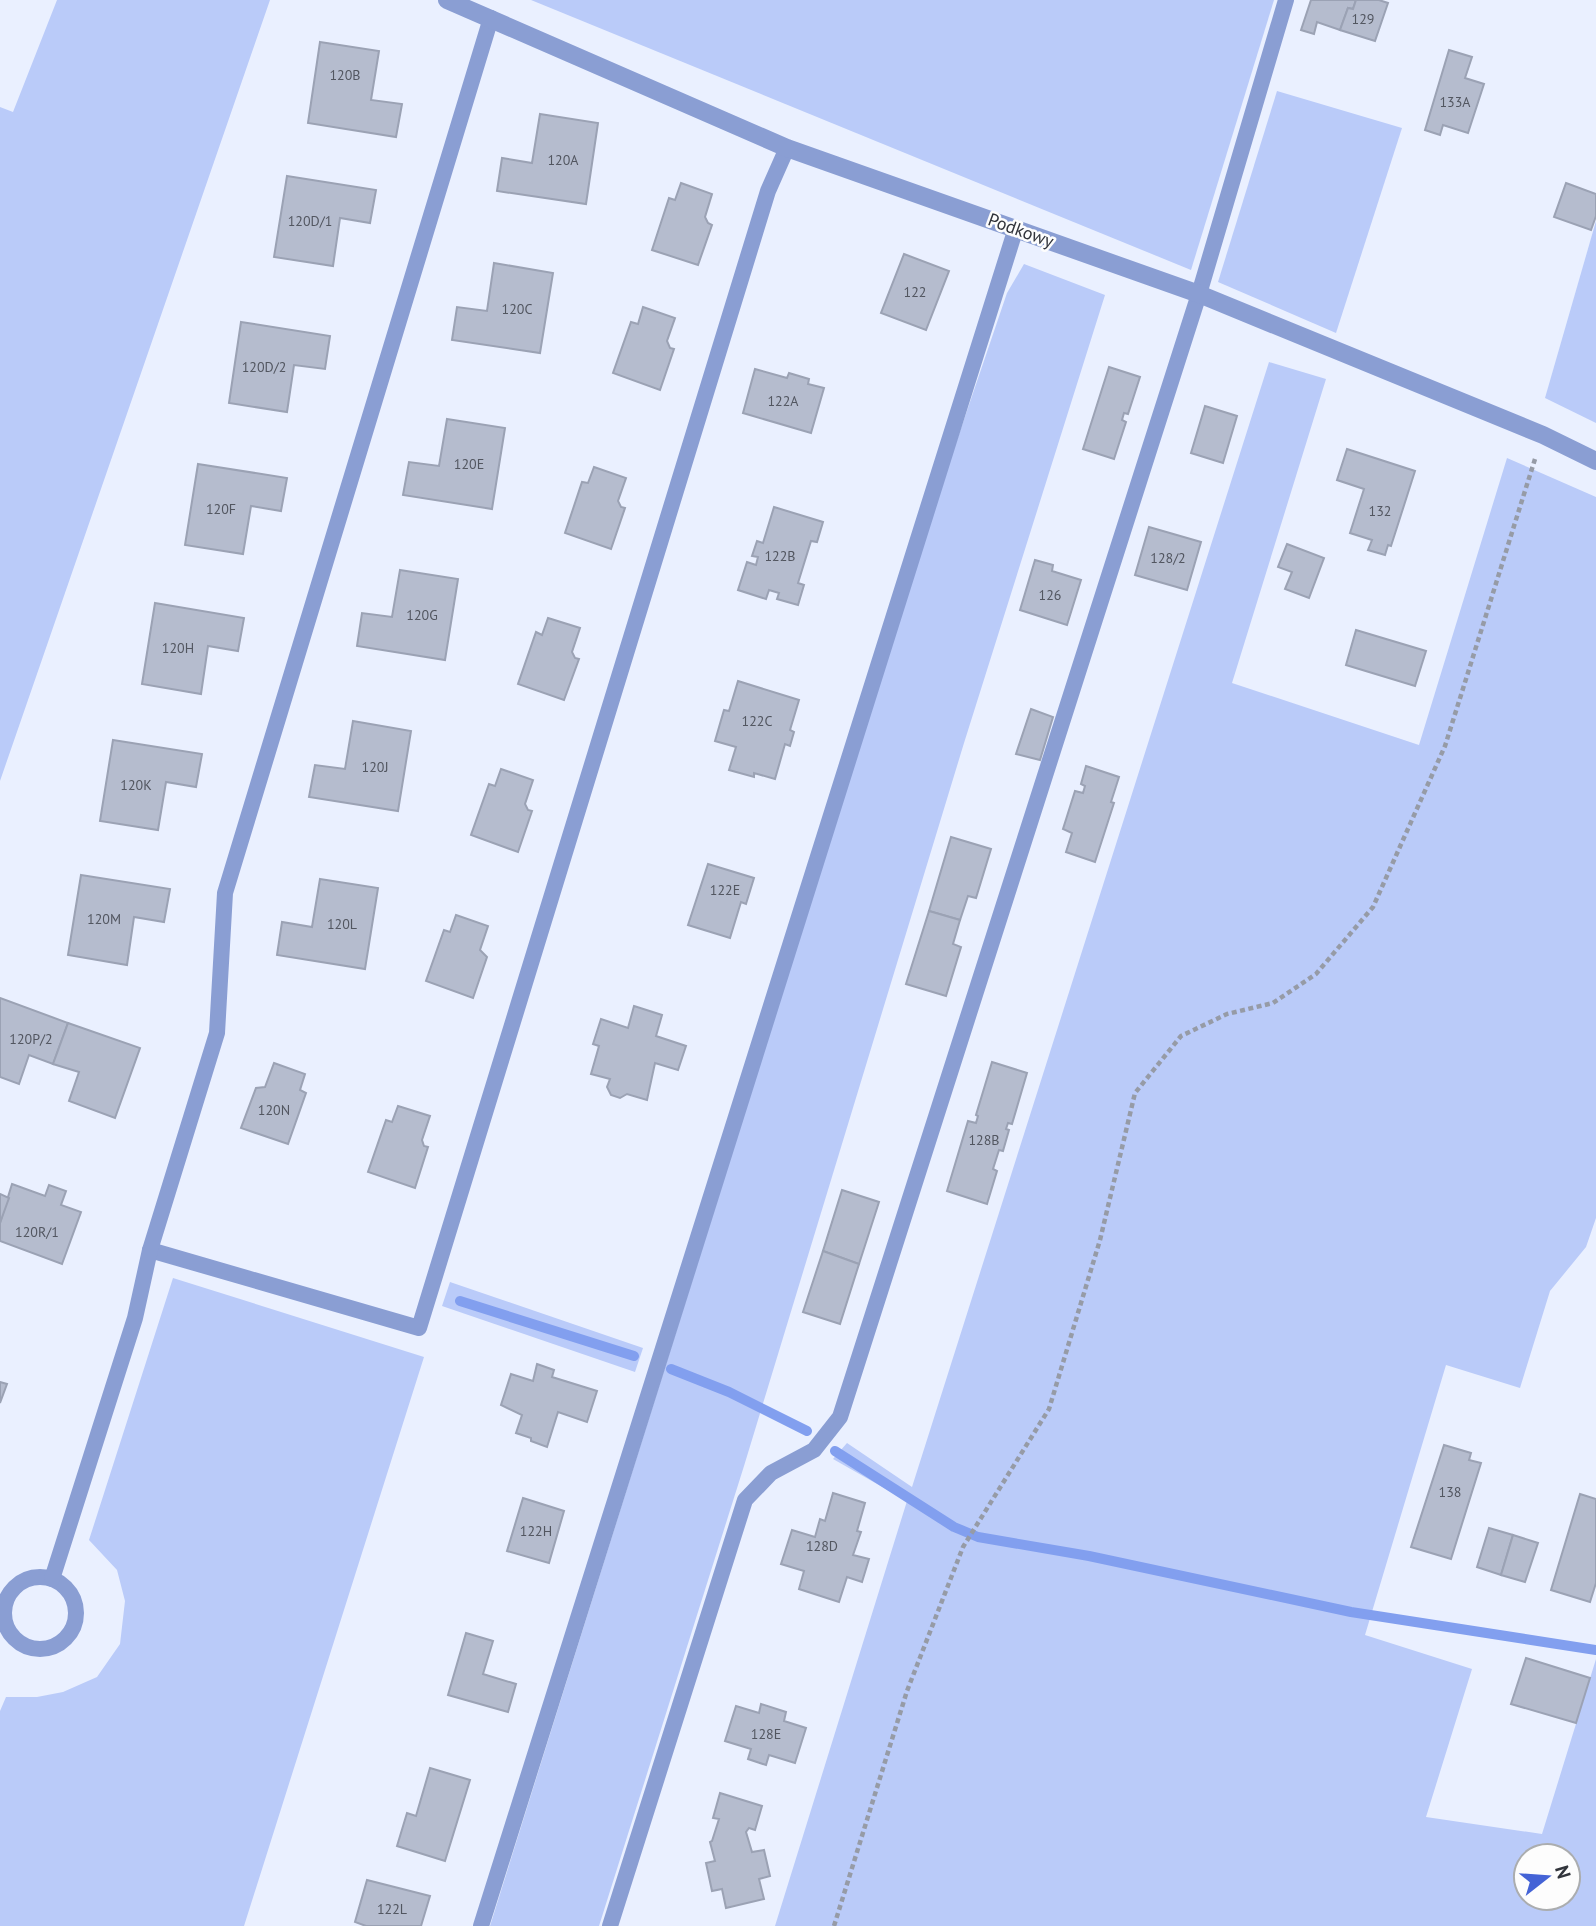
<svg xmlns="http://www.w3.org/2000/svg" width="1596" height="1926" viewBox="0 0 1596 1926" font-family="'PT Sans',sans-serif">
<style>
.green{fill:#bacbf9;fill-rule:evenodd}
.lines{fill:none;stroke-linecap:round;stroke-linejoin:round}
.stream{stroke:#829fef;stroke-width:10}
.building{fill:#b5bcce;stroke:#9ba2b4;stroke-width:2}
.path{stroke:#969ba6;stroke-width:4.5;stroke-dasharray:5 3.5;stroke-linecap:butt}
.lane{stroke:#8a9ed3;stroke-width:16}
.street{stroke:#8a9ed3;stroke-width:18}
.labels{text-anchor:middle;dominant-baseline:central;stroke-width:5;stroke-linejoin:round;paint-order:stroke}
.number-label{font-size:14px;fill:#525660}
.street-label{font-size:18px;fill:#31343b;stroke:#fdfdfd}
</style>
<rect width="100%" height="100%" fill="#eaf0ff"/>
<g class="green">
<path d="M57,0H270L0,781V107L13,112Z"/>
<path d="M531,0H1274L1191,270Z"/>
<path d="M1277,91L1402,128L1336,333L1218,282Z"/>
<path d="M1596,221V423L1545,398Z"/>
<path d="M1024,264L1105,295L964,743L744,1466L599,1926H490L935,505L1007,293Z"/>
<path d="M1269,362L1326,379L1232,683L1419,745L1507,458L1596,497V1218L1586,1247L1550,1291L1520,1388L1446,1365L1365,1635L1472,1669L1426,1817L1542,1834L1596,1659V1926H775L907,1501L833,1459L847,1443L912,1487ZM1568,1856V1898H1526V1856Z"/>
<path d="M173,1278L424,1357L244,1926H0V1711L6,1697H37L63,1692L97,1677L120,1644L125,1601L117,1570L89,1540Z"/>
<path d="M450,1282L643,1348L635,1372L442,1306Z"/>
</g>
<g class="lines">
<g class="stream">
<path d="M460,1301L634,1356"/>
<path d="M671,1369L729,1392L807,1431"/>
<path d="M835,1451L954,1527L978,1537L1089,1556L1351,1612L1596,1650"/>
</g>
</g>
<g class="building">
<path d="M1311,0H1356L1353,9L1348,8L1340,30L1317,22L1314,34L1301,30Z"/>
<path d="M1356,0H1379L1388,3L1375,41L1340,30L1348,8L1353,9Z"/>
<path d="M320,42L379,51L371,100L402,104L396,137L308,123Z"/>
<path d="M1449,50L1472,57L1465,78L1484,84L1468,133L1443,125L1440,135L1425,130Z"/>
<path d="M540,114L598,123L586,204L497,191L502,158L532,163Z"/>
<path d="M287,176L376,190L370,223L340,218L333,266L274,257Z"/>
<path d="M681,183L712,194L705,217L708,223L712,225L698,265L652,250L669,198L675,200Z"/>
<path d="M1566,183L1596,194V216L1591,230L1554,217Z"/>
<path d="M904,254L949,271L926,330L881,313Z"/>
<path d="M494,263L553,273L540,353L452,340L457,307L487,311Z"/>
<path d="M643,307L675,318L667,341L670,348L674,349L660,390L613,373L631,322L638,324Z"/>
<path d="M241,322L330,336L325,369L294,365L287,412L229,403Z"/>
<path d="M1109,367L1140,377L1128,414L1124,413L1122,420L1126,422L1114,459L1083,449Z"/>
<path d="M755,369L787,378L789,373L809,379L808,384L824,388L811,433L743,413Z"/>
<path d="M1205,406L1237,416L1223,463L1191,453Z"/>
<path d="M447,419L505,428L492,509L403,495L409,462L439,466Z"/>
<path d="M1347,449L1415,471L1391,546L1388,545L1385,555L1368,550L1372,540L1350,533L1364,489L1337,480Z"/>
<path d="M198,464L287,478L281,511L251,506L243,554L185,545Z"/>
<path d="M594,467L626,478L618,501L621,507L625,508L611,549L565,533L582,482L588,483Z"/>
<path d="M774,507L823,522L817,542L811,541L798,583L804,585L798,605L777,599L779,593L769,590L766,599L738,590L747,562L756,565L758,557L752,556L757,541L763,543Z"/>
<path d="M1149,527L1201,542L1187,590L1135,575Z"/>
<path d="M1287,544L1324,558L1309,598L1285,589L1292,572L1278,567Z"/>
<path d="M1035,560L1053,565L1052,571L1081,580L1067,625L1020,610Z"/>
<path d="M400,570L458,579L445,660L357,646L362,613L392,617Z"/>
<path d="M155,603L244,618L238,651L208,646L201,694L142,684Z"/>
<path d="M548,618L580,628L572,652L575,658L579,659L564,700L518,684L536,632L542,635Z"/>
<path d="M1356,630L1426,651L1415,686L1346,665Z"/>
<path d="M738,681L799,700L790,730L794,732L790,746L785,744L775,779L754,773V777L729,770L736,747L715,741L724,710L729,711Z"/>
<path d="M1031,709L1053,717L1040,760L1016,754Z"/>
<path d="M353,721L411,731L398,811L309,797L315,765L345,769Z"/>
<path d="M113,740L202,754L196,787L166,782L158,830L100,821Z"/>
<path d="M1086,766L1119,777L1111,802L1114,803L1095,862L1066,852L1072,833L1063,829L1075,791L1083,793L1085,786L1081,784Z"/>
<path d="M501,769L533,780L525,804L528,810L532,811L518,852L471,835L489,784L495,786Z"/>
<path d="M951,837L991,849L976,898L968,896L960,920L929,911Z"/>
<path d="M708,864L754,878L746,904L741,902L730,938L688,925Z"/>
<path d="M81,875L170,889L164,922L134,917L127,965L68,955Z"/>
<path d="M320,879L378,888L365,969L277,955L282,922L312,927Z"/>
<path d="M929,911L960,920L953,944L961,947L946,996L906,984Z"/>
<path d="M456,915L488,926L480,950L487,957L473,998L426,981L444,930L450,932Z"/>
<path d="M0,998L68,1023L53,1064L29,1055L19,1084L0,1077Z"/>
<path d="M634,1006L662,1015L656,1036L686,1046L678,1070L655,1063L647,1100L627,1094L620,1098L611,1095L607,1087L610,1079L591,1074L599,1046L593,1044L601,1019L628,1028Z"/>
<path d="M68,1023L140,1048L115,1118L69,1101L79,1072L53,1064Z"/>
<path d="M992,1062L1027,1073L1012,1124L1008,1123L1006,1129L1009,1130L1003,1151L999,1150L993,1169L997,1171L987,1204L947,1191L968,1121L976,1123L978,1116L976,1115Z"/>
<path d="M274,1063L305,1074L300,1090L306,1093L288,1144L241,1128L256,1088L265,1087Z"/>
<path d="M398,1106L430,1116L422,1140L424,1146L428,1147L415,1188L368,1172L386,1120L392,1122Z"/>
<path d="M12,1184L45,1196L49,1185L66,1191L61,1205L81,1212L62,1264L0,1241V1223Z"/>
<path d="M842,1190L879,1202L859,1264L823,1251Z"/>
<path d="M0,1194L9,1198L0,1223Z"/>
<path d="M823,1251L859,1264L840,1324L803,1312Z"/>
<path d="M537,1364L554,1370L552,1377L597,1391L587,1422L558,1412L547,1447L531,1441V1438L516,1433L522,1415L501,1405L511,1374L533,1381Z"/>
<path d="M0,1382L7,1384L0,1403Z"/>
<path d="M1444,1445L1471,1453L1469,1460L1481,1463L1451,1559L1411,1547Z"/>
<path d="M833,1493L865,1503L857,1531L861,1532L853,1555L869,1559L862,1582L847,1577L839,1602L799,1589L804,1571L781,1564L792,1530L815,1537L820,1519L825,1521Z"/>
<path d="M1580,1494L1596,1499V1583L1590,1602L1551,1590Z"/>
<path d="M523,1498L564,1511L549,1563L507,1551Z"/>
<path d="M1489,1528L1513,1535L1501,1575L1477,1567Z"/>
<path d="M1513,1535L1538,1543L1525,1582L1501,1575Z"/>
<path d="M466,1633L493,1641L483,1674L516,1684L508,1712L448,1695Z"/>
<path d="M1526,1658L1590,1678L1576,1723L1511,1704Z"/>
<path d="M761,1704L786,1712L784,1721L806,1728L795,1763L769,1755L766,1765L748,1759L751,1749L725,1741L736,1706L759,1713Z"/>
<path d="M430,1768L470,1780L445,1861L397,1846L407,1813L416,1816Z"/>
<path d="M720,1793L762,1806L755,1830L749,1828L746,1832L752,1852L764,1850L770,1876L759,1879L764,1899L726,1908L722,1889L712,1891L706,1863L715,1861L710,1842L712,1841L719,1819L713,1818Z"/>
<path d="M367,1880L430,1896L421,1926H366L355,1922Z"/>
</g>
<g class="lines">
<path class="path" d="M834,1926L907,1691L963,1547L1049,1409L1100,1240L1135,1093L1181,1036L1227,1014L1273,1003L1316,974L1373,907L1445,746L1535,459"/>
<g class="lane">
<path d="M150,1250L419,1328L768,191L787,148"/>
<circle cx="40" cy="1613" r="36"/>
<path d="M52,1579L135,1318L150,1250L217,1033L225,893L491,18"/>
<path d="M481,1926L1016,228"/>
<path d="M610,1926L745,1500L771,1473L814,1450L840,1417L1199,294L1286,0"/>
</g>
<path class="street" d="M447,0L787,148L1199,294L1543,435L1596,461"/>
</g>
<g class="labels">
<g class="number-label">
<text x="1363" y="19">129</text>
<text x="345" y="75">120B</text>
<text x="1455" y="102">133A</text>
<text x="563" y="160">120A</text>
<text x="310" y="221">120D/1</text>
<text x="915" y="292">122</text>
<text x="517" y="309">120C</text>
<text x="264" y="367">120D/2</text>
<text x="783" y="401">122A</text>
<text x="469" y="464">120E</text>
<text x="221" y="509">120F</text>
<text x="1380" y="511">132</text>
<text x="780" y="556">122B</text>
<text x="1168" y="558">128/2</text>
<text x="1050" y="595">126</text>
<text x="422" y="615">120G</text>
<text x="178" y="648">120H</text>
<text x="757" y="721">122C</text>
<text x="375" y="767">120J</text>
<text x="136" y="785">120K</text>
<text x="725" y="890">122E</text>
<text x="104" y="919">120M</text>
<text x="342" y="924">120L</text>
<text x="31" y="1039">120P/2</text>
<text x="274" y="1110">120N</text>
<text x="984" y="1140">128B</text>
<text x="37" y="1232">120R/1</text>
<text x="1450" y="1492">138</text>
<text x="536" y="1531">122H</text>
<text x="822" y="1546">128D</text>
<text x="766" y="1734">128E</text>
<text x="392" y="1909">122L</text>
</g>
<g class="street-label">
<text transform="translate(1021 230) rotate(20)">Podkowy</text>
</g>
</g>
<g transform="translate(1547 1877) rotate(73)"><circle r="33" fill="#fdfdfd" stroke="#abadaf" stroke-width="2"/>
<path d="M0-5L12 26L0 18L-12 26Z" fill="#4463d6"/>
<text y="-10" font-size="19" font-weight="bold" text-anchor="middle" fill="#31343b">N</text>
</g>
</svg>
